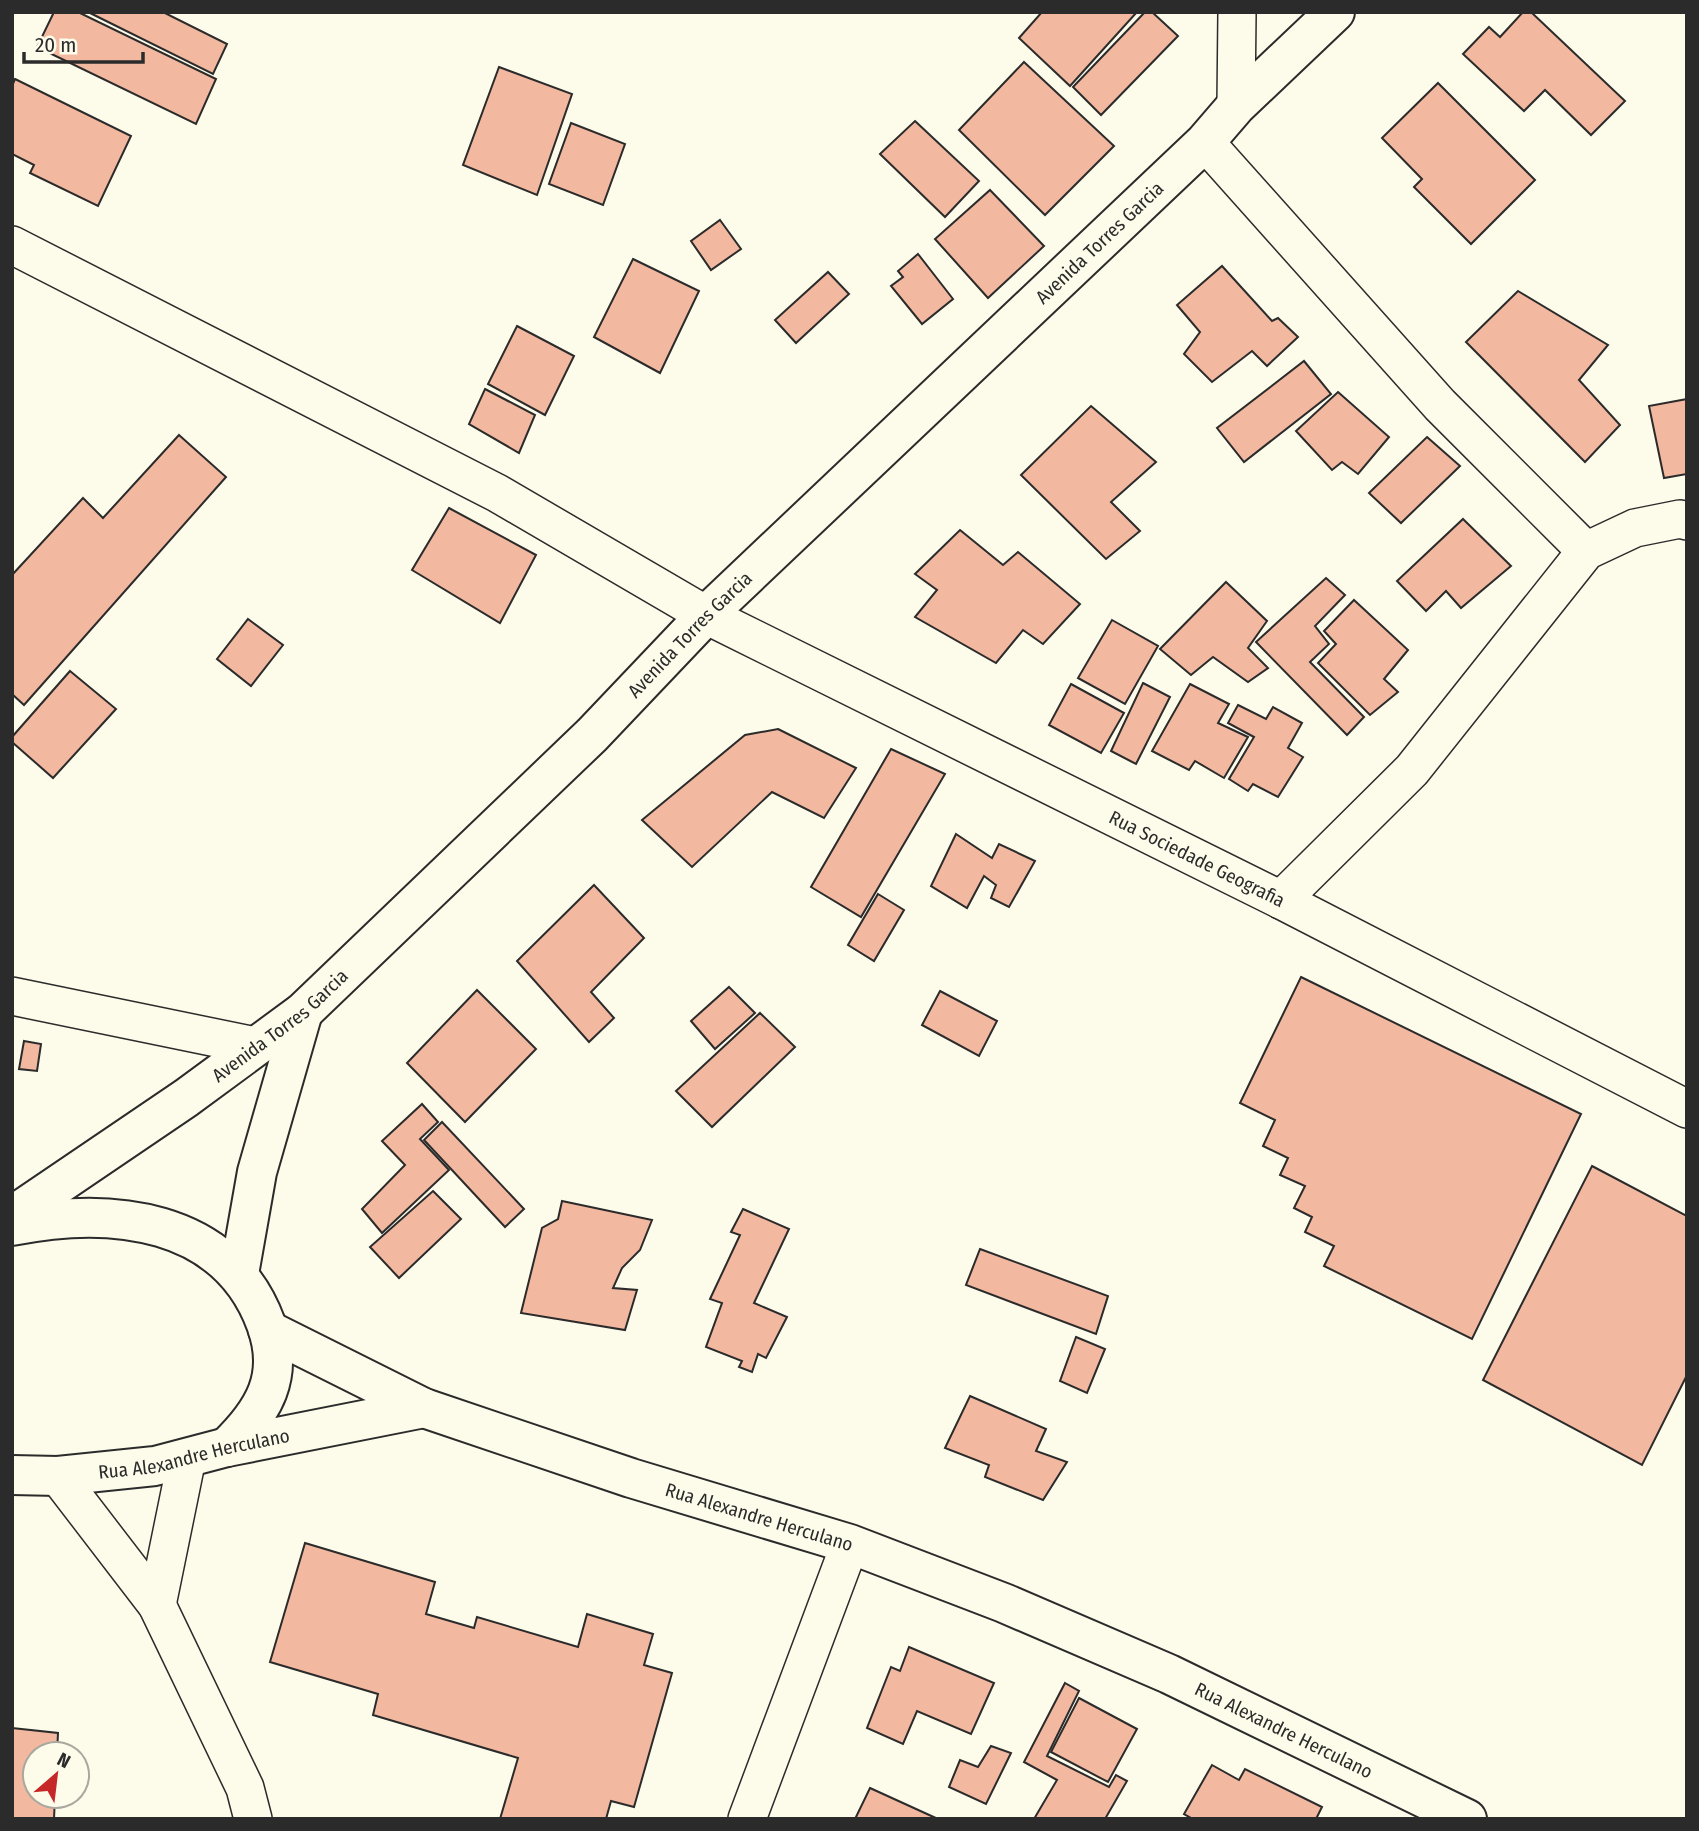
<svg xmlns="http://www.w3.org/2000/svg" width="1699" height="1831" viewBox="0 0 1699 1831" font-family="'Fira Sans Condensed',sans-serif">
<style>
.building{fill:#f2b8a0;stroke:#2b2b2b;stroke-width:2}
.lines{fill:none;stroke-linecap:round;stroke-linejoin:round}
.minor-casing{stroke:#2b2b2b;stroke-width:40}
.secondary-casing{stroke:#2b2b2b;stroke-width:42}
.minor{stroke:#fdfbea;stroke-width:37}
.secondary{stroke:#fdfbea;stroke-width:38}
.labels{text-anchor:middle;dominant-baseline:central;stroke-width:5;stroke-linejoin:round;paint-order:stroke}
.street-label{font-size:19px;fill:#2b2b2b;stroke:#fdfbea}
</style>
<rect width="100%" height="100%" fill="#fdfbea"/>
<g class="building">
<path d="M54,12H78L216,79L196,124L37,47Z"/>
<path d="M88,12H163L227,44L213,74Z"/>
<path d="M1042,12H1137L1070,86L1019,38Z"/>
<path d="M1145,12H1152L1178,36L1101,115L1073,87Z"/>
<path d="M1523,12H1531L1625,101L1591,135L1545,90L1524,111L1463,54L1489,27L1500,37Z"/>
<path d="M1024,62L1114,146L1045,215L959,130Z"/>
<path d="M499,67L572,94L537,195L463,165Z"/>
<path d="M15,79L131,136L98,206L30,173L34,165L12,154V86Z"/>
<path d="M1438,83L1535,180L1471,244L1414,187L1422,179L1382,138Z"/>
<path d="M915,121L979,181L945,217L880,154Z"/>
<path d="M571,123L625,144L603,205L549,184Z"/>
<path d="M990,190L1044,246L988,298L935,239Z"/>
<path d="M720,220L741,249L711,270L691,241Z"/>
<path d="M918,254L953,299L922,324L891,286L903,277L898,271Z"/>
<path d="M633,259L699,291L660,373L594,337Z"/>
<path d="M1222,266L1272,321L1278,318L1298,337L1267,366L1252,351L1212,382L1184,354L1200,332L1177,305Z"/>
<path d="M828,272L849,294L796,343L775,320Z"/>
<path d="M1518,291L1608,345L1579,380L1620,425L1585,462L1466,342Z"/>
<path d="M517,326L574,356L545,415L488,384Z"/>
<path d="M1304,361L1331,394L1244,462L1217,428Z"/>
<path d="M485,389L535,415L519,453L469,424Z"/>
<path d="M1338,392L1389,437L1358,474L1342,462L1332,470L1296,431Z"/>
<path d="M1687,399V474L1664,478L1649,406Z"/>
<path d="M1091,406L1156,462L1111,502L1140,531L1106,559L1021,475Z"/>
<path d="M179,435L226,477L24,705L12,694V575L83,498L103,518Z"/>
<path d="M1427,437L1460,466L1401,523L1369,493Z"/>
<path d="M449,508L536,555L500,623L412,570Z"/>
<path d="M1463,519L1511,566L1461,608L1446,591L1426,611L1397,581Z"/>
<path d="M960,530L1003,565L1018,552L1080,604L1043,644L1023,630L996,663L915,617L937,590L915,574Z"/>
<path d="M1326,578L1345,595L1315,626L1329,644L1310,662L1364,717L1347,735L1256,642Z"/>
<path d="M1226,582L1267,621L1248,648L1268,668L1248,682L1213,657L1191,675L1160,649Z"/>
<path d="M1354,600L1408,650L1384,679L1398,692L1370,715L1318,663L1336,644L1324,631Z"/>
<path d="M248,619L283,645L251,686L217,659Z"/>
<path d="M1112,620L1158,646L1125,704L1078,678Z"/>
<path d="M70,671L116,709L53,778L12,742V737Z"/>
<path d="M1143,683L1170,697L1136,764L1111,751Z"/>
<path d="M1071,684L1124,713L1101,753L1049,725Z"/>
<path d="M1190,684L1229,704L1218,723L1248,737L1224,778L1195,761L1189,770L1152,751Z"/>
<path d="M1238,705L1266,719L1273,707L1302,723L1288,748L1303,757L1278,797L1253,784L1248,791L1229,779L1254,737L1228,723Z"/>
<path d="M778,729L856,768L824,818L772,792L692,867L642,820L745,735Z"/>
<path d="M891,749L945,774L861,917L811,887Z"/>
<path d="M956,834L992,858L999,844L1035,861L1009,907L991,898L996,885L984,876L967,908L931,886Z"/>
<path d="M594,885L644,938L591,992L614,1018L589,1042L517,961Z"/>
<path d="M878,894L904,910L874,961L848,945Z"/>
<path d="M1301,977L1581,1114L1472,1339L1324,1266L1334,1246L1305,1232L1312,1217L1294,1208L1305,1186L1280,1175L1288,1158L1263,1146L1275,1120L1240,1103Z"/>
<path d="M729,987L755,1013L715,1049L691,1021Z"/>
<path d="M477,990L536,1049L465,1122L407,1063Z"/>
<path d="M940,991L997,1021L979,1056L922,1025Z"/>
<path d="M760,1013L795,1047L712,1127L676,1091Z"/>
<path d="M24,1041L41,1044L37,1071L19,1069Z"/>
<path d="M422,1104L438,1122L420,1139L449,1170L382,1233L362,1209L405,1165L382,1141Z"/>
<path d="M442,1122L524,1209L505,1227L424,1140Z"/>
<path d="M1592,1166L1687,1216V1375L1642,1465L1483,1380Z"/>
<path d="M433,1191L461,1219L399,1278L370,1247Z"/>
<path d="M562,1201L652,1220L640,1250L622,1268L613,1288L637,1290L625,1330L521,1313L542,1228L558,1219Z"/>
<path d="M743,1209L789,1229L754,1303L787,1317L766,1358L758,1354L752,1372L739,1367L742,1361L706,1347L722,1303L710,1299L740,1235L731,1232Z"/>
<path d="M980,1249L1108,1296L1096,1334L966,1285Z"/>
<path d="M1076,1337L1105,1349L1087,1393L1060,1381Z"/>
<path d="M970,1396L1046,1429L1036,1451L1067,1462L1043,1500L985,1477L989,1465L945,1448Z"/>
<path d="M305,1543L435,1582L426,1614L474,1628L477,1617L578,1647L587,1614L653,1634L644,1665L672,1673L634,1807L611,1801L606,1819H500L518,1758L373,1715L378,1694L270,1662Z"/>
<path d="M909,1647L994,1683L971,1734L917,1711L903,1744L867,1728L891,1667L900,1671Z"/>
<path d="M1065,1683L1079,1691L1047,1756L1109,1787L1116,1775L1127,1781L1105,1819H1034L1057,1780L1024,1762Z"/>
<path d="M1079,1698L1137,1729L1108,1782L1051,1752Z"/>
<path d="M12,1728L58,1733L57,1754H35V1796H55L54,1819H12Z"/>
<path d="M991,1746L1011,1753L986,1804L949,1787L960,1760L978,1767Z"/>
<path d="M1212,1765L1239,1780L1245,1769L1322,1807L1316,1819H1193L1184,1814Z"/>
<path d="M870,1788L938,1819H855Z"/>
</g>
<g class="lines">
<g class="minor-casing">
<g id="minor">
<path d="M1236,106L1237,12"/>
<path d="M1205,142L1440,405L1586,551"/>
<path id="s1" d="M12,245L497,493L706,615L1281,900L1687,1109"/>
<path d="M1281,900L1412,770L1586,551L1635,528L1680,519L1687,521"/>
<path d="M12,996L255,1046"/>
<path d="M58,1476L157,1605L245,1788L253,1819"/>
<path d="M157,1605L187,1458"/>
<path d="M747,1819L850,1544"/>
</g>
</g>
<g class="secondary-casing">
<g id="secondary">
<path id="s2" d="M12,1216L186,1098L303,1012L592,735L706,615L1205,142L1236,106L1335,12"/>
<path d="M12,1226C110,1206 227,1217 266,1324C285,1376 264,1411 227,1447"/>
<path d="M239,1274L257,1172L303,1012"/>
<path id="s3" d="M268,1330L424,1408L631,1478L850,1544L1004,1603L1169,1674L1467,1819"/>
<path id="s4" d="M12,1475L58,1476L155,1466L227,1447L424,1408"/>
</g>
</g>
<use href="#minor" class="minor"/>
<use href="#secondary" class="secondary"/>
</g>
<g class="labels">
<g class="street-label">
<text stroke="none"><textPath href="#s2" startOffset="1463">Avenida Torres Garcia</textPath></text>
<text stroke="none"><textPath href="#s2" startOffset="896">Avenida Torres Garcia</textPath></text>
<text stroke="none"><textPath href="#s1" startOffset="1335">Rua Sociedade Geografia</textPath></text>
<text stroke="none"><textPath href="#s2" startOffset="329">Avenida Torres Garcia</textPath></text>
<text stroke="none"><textPath href="#s4" startOffset="184">Rua Alexandre Herculano</textPath></text>
<text stroke="none"><textPath href="#s3" startOffset="527">Rua Alexandre Herculano</textPath></text>
<text stroke="none"><textPath href="#s3" startOffset="1094">Rua Alexandre Herculano</textPath></text>
</g>
</g>
<rect width="1699" height="1831" fill="none" stroke="#2b2b2b" stroke-width="28"/>
<g transform="translate(56 1775) rotate(28)"><circle r="33" fill="#fdfbea" stroke="#a9a89e" stroke-width="2"/>
<path d="M0-5L12 26L0 18L-12 26Z" fill="#c62828"/>
<text y="-10" font-size="19" font-weight="bold" text-anchor="middle" fill="#2b2b2b">N</text>
</g>
<path d="M24 52v10h119v-10" fill="none" stroke="#2b2b2b" stroke-width="3.5"/>
<text x="35" y="52" font-size="21" fill="#2b2b2b" stroke="#fdfbea" stroke-width="5" paint-order="stroke">20 m</text>
</svg>
